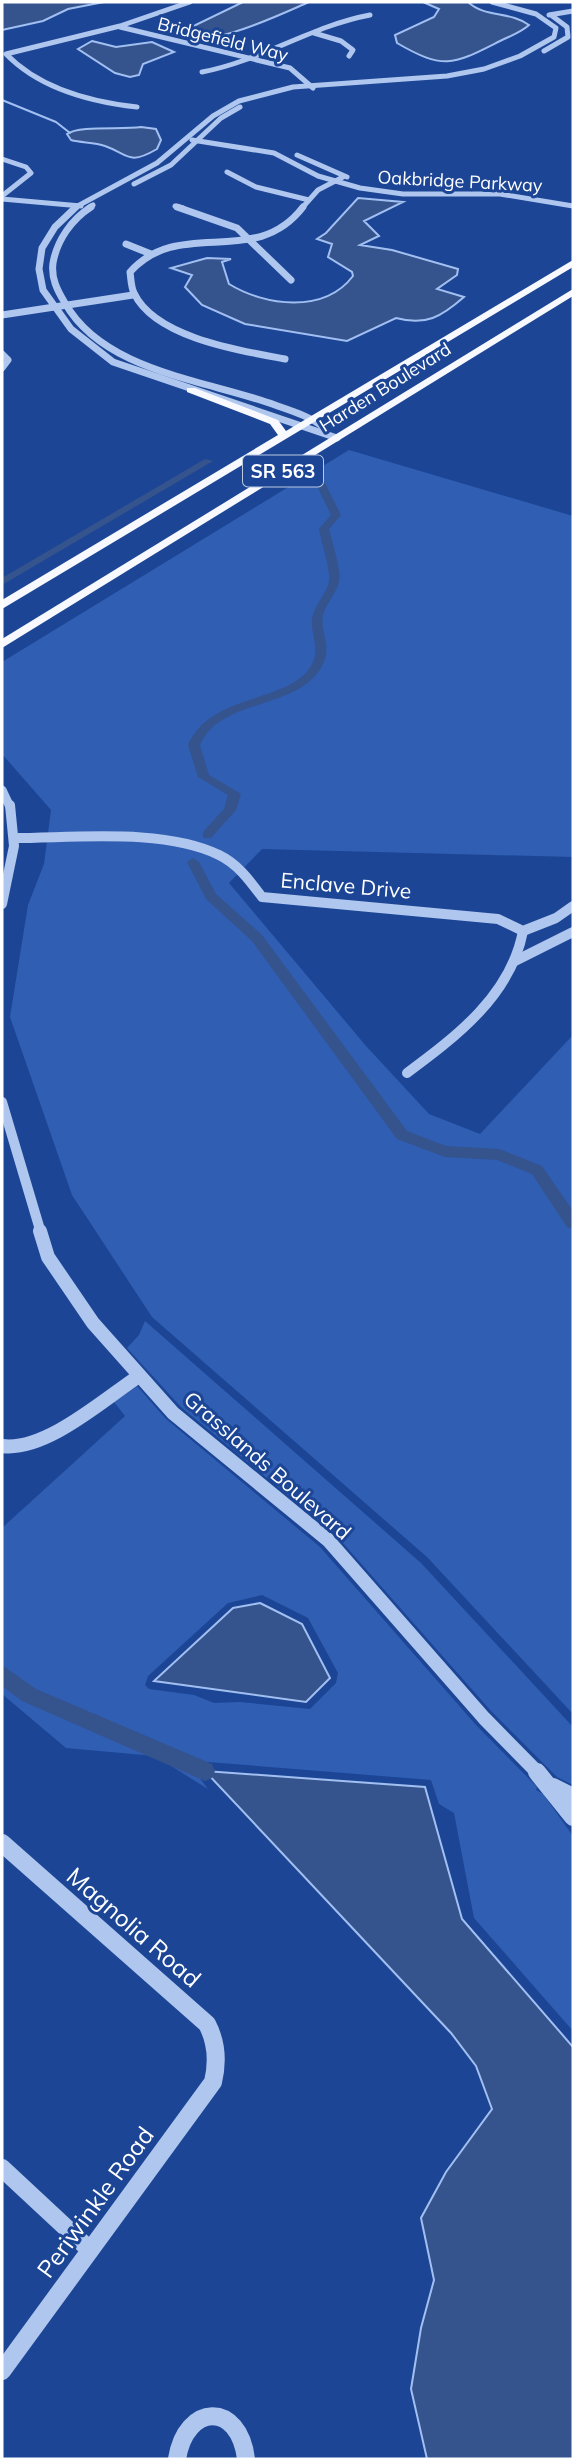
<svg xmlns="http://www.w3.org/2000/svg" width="575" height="2461" viewBox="0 0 575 2461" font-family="Mulish,sans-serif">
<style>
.green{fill:#305eb3;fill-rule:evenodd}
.water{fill:#35538d;stroke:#a2bff1;stroke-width:2}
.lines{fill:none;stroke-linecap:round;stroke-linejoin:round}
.stream{stroke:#a2bff1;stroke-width:2}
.canal{fill:#35538d;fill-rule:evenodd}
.minor-far5{stroke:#afc6ef;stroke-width:5}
.minor-far4{stroke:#afc6ef;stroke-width:7}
.minor-far3{stroke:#afc6ef;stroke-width:9}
.minor-far2{stroke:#afc6ef;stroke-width:10}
.minor-far1{stroke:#afc6ef;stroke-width:14}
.minor{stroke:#afc6ef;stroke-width:18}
.major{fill:#f7f9ff;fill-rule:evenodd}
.labels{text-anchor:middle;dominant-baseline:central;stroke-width:6;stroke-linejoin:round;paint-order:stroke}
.far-street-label{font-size:18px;fill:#fff;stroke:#1c4695}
.shield{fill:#1c4695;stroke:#bbc8df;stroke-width:2}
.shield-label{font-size:19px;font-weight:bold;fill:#fff}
.street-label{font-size:21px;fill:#fff;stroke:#1c4695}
.near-street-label{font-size:24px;fill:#fff;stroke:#1c4695}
</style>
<rect width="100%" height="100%" fill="#1c4695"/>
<g class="green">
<path d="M349,450L573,516V857L262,849L229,883L366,1046L429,1114L480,1134L573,1035V1714L427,1557L152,1317L72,1195L10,1017L28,905L44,864L51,810L2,754V662Z"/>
<path d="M145,1321L421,1563L573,1727V1785L557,1777L491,1711L335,1534L181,1407L127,1348L139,1335Z"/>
<path d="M137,1386L166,1419L320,1547L476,1725L537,1787L536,1790L543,1794L573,1836V2031L474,1918L454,1813L439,1804L431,1780L208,1762L200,1765L196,1773L208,1789L155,1756L66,1748L2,1694V1528L125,1416L114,1402ZM262,1595L308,1618L338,1673L336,1683L310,1709L240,1702L214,1703L194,1695L149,1689L145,1685L148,1676L228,1603Z"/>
</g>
<g class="water">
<path d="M2,2H104L68,9L43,21L2,30Z"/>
<path d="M243,2H309C283,13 202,53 179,33Z"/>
<path d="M423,2H468C485,18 510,11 529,25C520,33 510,36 500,41C454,64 445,71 397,43L395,35L434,17L439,9Z"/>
<path d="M92,41L116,47L152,42L174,52L143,64L139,75L130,77L115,73L78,49Z"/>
<path d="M141,127L156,129L161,140L157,149C128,166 128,154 105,146C94,142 82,143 71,140L67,134C79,125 123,130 141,127Z"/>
<path d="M358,198L403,202L364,221L379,236L360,245L392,250L458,269L457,275L437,289L464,297C441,317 426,326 396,318L347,341L245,324L202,305L185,287L192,275L171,268L207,258L231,259L222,262L229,284C265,306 324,314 353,276L352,272L328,257L332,244L317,239L326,233Z"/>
<path d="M260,1603L302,1624L330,1678L306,1702L154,1681L233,1608Z"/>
<path d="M205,1771L425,1787L462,1919L573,2047V2459H427L411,2389L421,2328L434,2280L421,2218L446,2172L492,2109L476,2066L451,2033Z"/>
</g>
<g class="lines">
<path class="stream" d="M2,100L56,122L70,133"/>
<g class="canal">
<path d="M205,459L213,461L2,585V578Z"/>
<path d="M319,478L324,481L341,515L329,529C332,541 342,572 339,582C336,594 325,605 323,616C320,633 332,645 323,664C301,711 221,696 200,745L209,775L241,794L236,810L211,838H203V832L224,809L228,795L198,777L188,745C211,691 295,704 313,662C320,644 308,629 313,615C316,603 327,593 329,581C331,571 321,541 319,529L331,515L316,484L293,486L288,483L293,480Z"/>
<path d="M193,858L199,862L216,894L262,935L407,1131L446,1146L499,1149L542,1166L573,1211V1229L567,1227L532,1174L497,1160L445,1157L397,1139L252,941L206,899L187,862Z"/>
<path d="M2,1665L36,1689L212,1764L215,1771L212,1778L205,1781L22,1701L2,1686Z"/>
</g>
<g class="minor-far5">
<path d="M549,15L573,11"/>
<path d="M120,27L290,68L313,88"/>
<path d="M314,33L341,41L353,50L349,56"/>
<path d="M544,51L568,37L567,27L551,15"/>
<path d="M202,72C261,61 311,26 370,15"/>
<path d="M137,107C91,102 39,88 6,54L120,26L190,2"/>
<path d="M192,140L274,153L318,176L360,188L403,194H500L573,206"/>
<path d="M297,155L347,177"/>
<path d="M2,159L26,167L31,173L2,196"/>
<path d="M227,172L256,187L309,200"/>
<path d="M134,184L171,165L221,118L240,107"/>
<path d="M2,199L81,206"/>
<path d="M175,206L183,208"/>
<path d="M74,208L157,163L213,116L239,101L293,87L447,76L484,69L520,56L554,37L556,28L536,14L492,2"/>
<path d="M88,208L93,205"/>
<path d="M302,208L318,190L343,177"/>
</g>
<g class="minor-far4">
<path d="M76,207L55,227L42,248L39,269L43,290L71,329L113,362L337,438"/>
<path d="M91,207C72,219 57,240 53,263C51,278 57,290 65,303C104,372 207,380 275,405C292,411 309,416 323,427"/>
<path d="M177,207L237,228L291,280"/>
<path d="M126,244L151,254"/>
<path d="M2,315L133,295"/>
<path d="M2,354L8,360L2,368"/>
<path d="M285,359C242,351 155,338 134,293C131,287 131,279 130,272C180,216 255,270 303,207"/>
</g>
<path class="minor-far3" d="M2,790L10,807"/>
<g class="minor-far2">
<path d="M14,838C75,838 164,828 219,855C238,864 250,881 262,897L498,919L523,931L556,918L573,906"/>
<path d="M2,904L14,846L10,805"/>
<path d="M515,961L573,932"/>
<path d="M407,1073C457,1036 511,995 523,931"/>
<path d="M2,1102L41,1233"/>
</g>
<g class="minor-far1">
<path d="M40,1231L48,1257L93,1323L173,1413L328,1540L484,1718L539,1774"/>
<path d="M2,1446C45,1452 103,1400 139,1376"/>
</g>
<g class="minor">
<path d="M537,1772L573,1817"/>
<path d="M553,1787L573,1797"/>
<path d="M2,1843L207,2024C217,2043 218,2061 213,2082L2,2371"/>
<path d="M2,2168L90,2250"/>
<path d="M177,2459C186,2403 239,2401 246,2459"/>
</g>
<g class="major">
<path d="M573,260V267L2,609V600L278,435L270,424L187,392V388H195L278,420L286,431Z"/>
<path d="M573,289V296L2,648V639Z"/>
</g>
</g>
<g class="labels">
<g class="far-street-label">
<text transform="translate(223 39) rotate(14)">Bridgefield Way</text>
<text transform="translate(460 181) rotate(3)">Oakbridge Parkway</text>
<text transform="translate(385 387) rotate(-32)">Harden Boulevard</text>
</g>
<rect class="shield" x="243" y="455.5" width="80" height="31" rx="5"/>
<g class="shield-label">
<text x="283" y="471">SR 563</text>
</g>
<g class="street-label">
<text transform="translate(346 885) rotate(5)">Enclave Drive</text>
<text transform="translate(268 1465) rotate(41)">Grasslands Boulevard</text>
</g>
<g class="near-street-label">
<text transform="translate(134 1927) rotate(41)">Magnolia Road</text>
<text transform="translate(95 2202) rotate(-54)">Periwinkle Road</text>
</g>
</g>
<rect width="575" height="2461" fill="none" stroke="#ffffff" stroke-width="7"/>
</svg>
